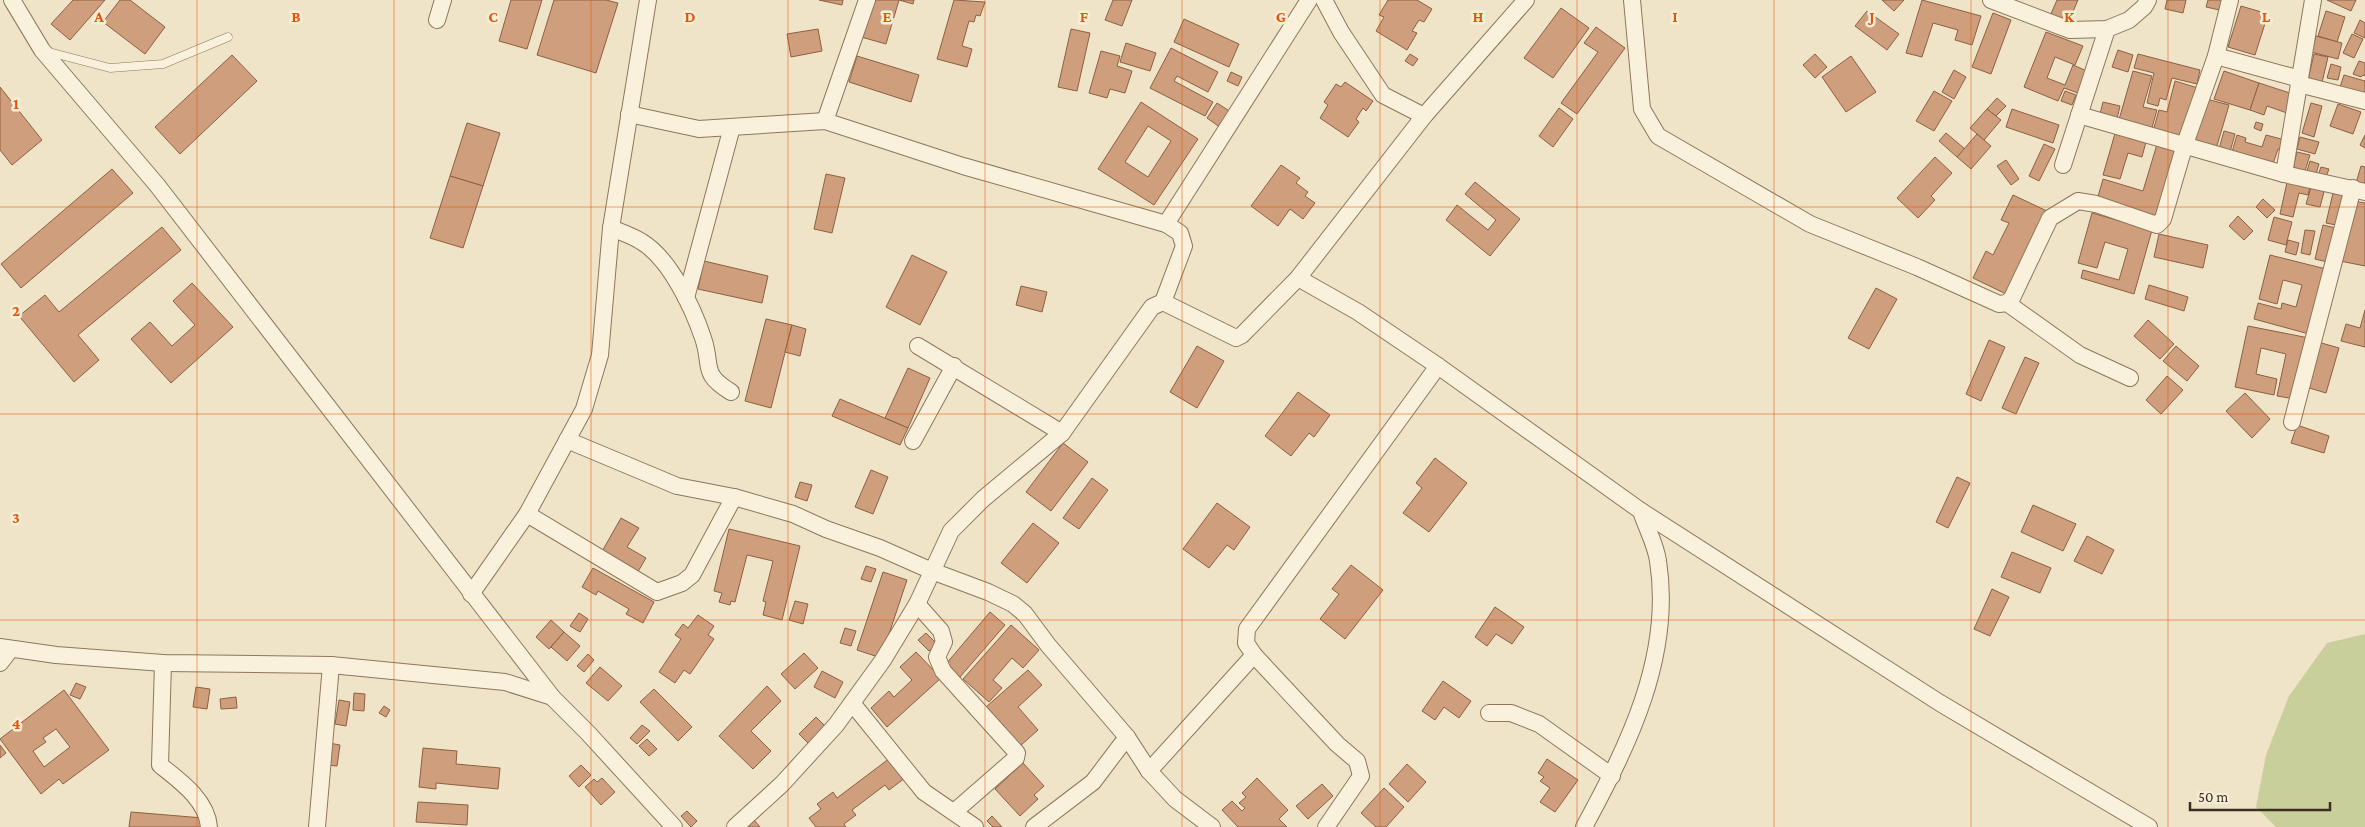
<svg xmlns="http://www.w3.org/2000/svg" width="2365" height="827" viewBox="0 0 2365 827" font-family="'Crimson Pro',serif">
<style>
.green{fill:#c9cf9b}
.building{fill:#cf9f7d;stroke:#8d5f41;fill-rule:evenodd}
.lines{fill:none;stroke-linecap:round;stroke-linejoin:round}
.lane-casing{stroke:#8d765c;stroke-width:9}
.street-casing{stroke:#8d765c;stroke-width:18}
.lane{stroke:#faf1dc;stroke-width:8}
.street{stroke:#faf1dc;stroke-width:16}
.grid{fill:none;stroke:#df570d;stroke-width:1;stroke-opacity:0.55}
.grid-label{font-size:16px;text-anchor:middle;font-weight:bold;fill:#df570d;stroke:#f7eed8;stroke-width:5;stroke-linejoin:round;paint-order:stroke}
</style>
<rect width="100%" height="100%" fill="#f0e4c8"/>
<path class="green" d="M2365,634V827H2276L2256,807L2266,755L2289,696L2327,643Z"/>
<g class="building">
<path d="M73,0H105L70,40L51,24Z"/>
<path d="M120,0H130L165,27L145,54L103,22Z"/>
<path d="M511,0H542L527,49L499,41Z"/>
<path d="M554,0H606L618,3L596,73L537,55Z"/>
<path d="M819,0H843L842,5Z"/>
<path d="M872,0H899L886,44L861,37Z"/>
<path d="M899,0H914L913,4Z"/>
<path d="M954,0L985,2L980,16L976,15L974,22L969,21L962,46L972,49L967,67L937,59Z"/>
<path d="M1113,0H1132L1122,26L1105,20Z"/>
<path d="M1388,0H1417L1432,9L1424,22L1419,20L1412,31L1417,33L1407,50L1376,31L1384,17L1379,15Z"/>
<path d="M1882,0H1904L1894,11Z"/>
<path d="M1922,0L1981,16L1972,45L1955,40L1958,30L1933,23L1922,57L1906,53Z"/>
<path d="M2057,0H2078L2068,23L2050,16Z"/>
<path d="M2167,0H2186L2183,13L2165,9Z"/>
<path d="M2208,0H2226L2224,11L2206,7Z"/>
<path d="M2327,0H2356L2351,11Z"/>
<path d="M2241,6L2268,14L2255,55L2228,47Z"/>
<path d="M1561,8L1589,28L1553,78L1524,58Z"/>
<path d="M1867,11L1899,34L1887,50L1855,26Z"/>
<path d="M2326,11L2345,17L2337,42L2318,36Z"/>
<path d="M1993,13L2011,20L1991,74L1972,67Z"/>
<path d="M1184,19L1239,44L1229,67L1174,42Z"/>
<path d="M2360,20L2365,23V38L2354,33Z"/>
<path d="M1596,27L1625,48L1577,114L1561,103L1598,52L1584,43Z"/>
<path d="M818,29L822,51L791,57L787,34Z"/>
<path d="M1071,29L1090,33L1077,91L1058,87Z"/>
<path d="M2046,32L2083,46L2075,65L2055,57L2047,78L2065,85L2073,65L2087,71L2078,93L2064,88L2058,101L2024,87Z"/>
<path d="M2352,34L2363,39L2354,58L2343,53Z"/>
<path d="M2316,36L2342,43L2338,59L2311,52Z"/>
<path d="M1126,43L1156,53L1150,71L1120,62Z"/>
<path d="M1171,48L1218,72L1208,92L1177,76L1174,81L1213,102L1205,116L1150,88Z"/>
<path d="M2118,50L2133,55L2128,72L2112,67Z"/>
<path d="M1101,51L1120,56L1117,66L1132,71L1125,93L1110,89L1107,98L1089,93Z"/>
<path d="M1410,54L1418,59L1413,66L1405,61Z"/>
<path d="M1815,54L1827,67L1815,78L1803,65Z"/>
<path d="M2138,54L2200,70L2197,84L2172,78L2166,100L2160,98L2158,106L2147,103L2154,73L2134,68Z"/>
<path d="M2314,54L2328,57L2321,87L2307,84Z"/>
<path d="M232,55L257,81L180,154L155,127Z"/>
<path d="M857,56L919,75L911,102L849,82Z"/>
<path d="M1851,56L1876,92L1846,112L1822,77Z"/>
<path d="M2359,61L2365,63V76L2363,75L2361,77L2353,74Z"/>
<path d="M2331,64L2341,67L2338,80L2327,78Z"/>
<path d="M1954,70L1966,77L1954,99L1942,92Z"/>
<path d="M2133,71L2152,76L2143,107L2157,110L2151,131L2118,123Z"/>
<path d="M2224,71L2259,83L2250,110L2214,99Z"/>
<path d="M1231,72L1242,77L1238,86L1227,81Z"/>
<path d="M2344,75L2365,81V95L2340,87Z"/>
<path d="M2175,81L2198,88L2183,139L2153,131L2159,110L2167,112Z"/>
<path d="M1345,82L1373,101L1366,111L1363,108L1356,119L1359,122L1348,137L1320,118L1328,105L1324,102L1336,84L1341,87Z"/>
<path d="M2259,83L2293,94L2287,113L2267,106L2264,115L2250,110Z"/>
<path d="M0,87L42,140L12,165L0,150Z"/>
<path d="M1934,91L1952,101L1934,131L1916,121Z"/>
<path d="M2065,91L2076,95L2072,105L2061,101Z"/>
<path d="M1997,98L2006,106L1996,116L1987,109Z"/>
<path d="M2203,98L2229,105L2216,149L2191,141Z"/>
<path d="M1141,102L1198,139L1154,205L1098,169ZM1148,126L1171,141L1148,177L1125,162Z"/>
<path d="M2103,102L2120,106L2116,123L2099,118Z"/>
<path d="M1217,103L1231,112L1221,128L1207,118Z"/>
<path d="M2311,103L2322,106L2314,137L2302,133Z"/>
<path d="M2338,104L2361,112L2353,134L2330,126Z"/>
<path d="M1559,108L1573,119L1553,147L1539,136Z"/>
<path d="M1987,109L2001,120L1984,140L1970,128Z"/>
<path d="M2012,109L2059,125L2053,143L2006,127Z"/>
<path d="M2256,122L2263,124L2261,131L2254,128Z"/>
<path d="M467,123L500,133L483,186L450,176Z"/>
<path d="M2116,130L2147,138L2142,157L2128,153L2120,179L2103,175Z"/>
<path d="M2224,131L2235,134L2230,152L2219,149Z"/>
<path d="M1946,133L1965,149L1957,157L1939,141Z"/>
<path d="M1977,134L1991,146L1971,169L1957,157Z"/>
<path d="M2237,135L2246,138L2245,142L2262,147L2266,135L2285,140L2282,150L2278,149L2273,164L2232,152Z"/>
<path d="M2365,135V148L2360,145Z"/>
<path d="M2300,137L2319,142L2315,154L2297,149Z"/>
<path d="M2158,141L2177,146L2156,217L2097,200L2103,179L2143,191Z"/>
<path d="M2044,144L2055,149L2039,181L2029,176Z"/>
<path d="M2297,152L2310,155L2305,171L2293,167Z"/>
<path d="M1935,157L1952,173L1931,196L1935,200L1918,218L1897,198Z"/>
<path d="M2006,160L2019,179L2011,185L1997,166Z"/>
<path d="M2310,161L2319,164L2316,174L2307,171Z"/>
<path d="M1281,165L1300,178L1296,183L1308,192L1305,196L1315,203L1303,219L1290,209L1278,226L1251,206Z"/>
<path d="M2361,166L2365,167V185L2356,183Z"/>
<path d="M2321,167L2329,169L2326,177L2318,175Z"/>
<path d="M112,169L133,193L21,288L1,264Z"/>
<path d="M826,174L845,178L832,233L814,229Z"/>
<path d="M450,176L483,186L463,248L430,238Z"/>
<path d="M2288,178L2311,183L2308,195L2299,193L2293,217L2280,214Z"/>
<path d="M1475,182L1520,219L1490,256L1446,220L1457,205L1488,230L1496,220L1465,194Z"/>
<path d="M2312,184L2325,188L2320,207L2306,204Z"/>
<path d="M2333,193L2343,195L2336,225L2326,223Z"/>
<path d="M2013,195L2047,211L2006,294L1973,278L1986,251L1993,255L2009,223L2001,220Z"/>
<path d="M2263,199L2275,210L2267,218L2256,207Z"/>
<path d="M2353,201L2365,203V266L2340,261Z"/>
<path d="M2092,213L2152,230L2134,294L2081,278L2083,270L2119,280L2128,249L2105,242L2097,268L2078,263Z"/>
<path d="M2238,216L2253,231L2244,240L2229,226Z"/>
<path d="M2274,217L2292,222L2286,245L2268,240Z"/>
<path d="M2323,225L2336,228L2327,262L2315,259Z"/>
<path d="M162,227L181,250L78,335L99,360L74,382L19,316L45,295L59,312Z"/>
<path d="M2305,230L2315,231L2310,255L2301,253Z"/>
<path d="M2159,234L2208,245L2203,268L2154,257Z"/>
<path d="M2288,240L2299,243L2296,255L2285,252Z"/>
<path d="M912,255L947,272L920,325L886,307Z"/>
<path d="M2270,255L2326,269L2309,334L2254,319L2258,303L2281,309L2282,303L2296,307L2302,285L2283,280L2277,304L2259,299Z"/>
<path d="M704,261L768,276L762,303L698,289Z"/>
<path d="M192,283L233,327L171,383L131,339L150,322L172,346L195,325L173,301Z"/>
<path d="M2149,285L2188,297L2184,311L2145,299Z"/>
<path d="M1021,286L1047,292L1042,312L1016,305Z"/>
<path d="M1876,288L1897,299L1869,349L1848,338Z"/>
<path d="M2365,310V347L2341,341L2346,324L2360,328Z"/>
<path d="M766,319L792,325L771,408L745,401Z"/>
<path d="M2148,320L2174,344L2160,359L2134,336Z"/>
<path d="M792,325L806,329L800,356L785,352Z"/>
<path d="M2248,326L2309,338L2295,399L2277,396L2286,354L2261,348L2256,374L2277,379L2274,395L2235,387Z"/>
<path d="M1989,340L2005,347L1981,401L1966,394Z"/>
<path d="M2318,342L2339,348L2326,393L2306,387Z"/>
<path d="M1197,346L1224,361L1197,408L1170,392Z"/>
<path d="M2176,346L2199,366L2187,381L2163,361Z"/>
<path d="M2025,357L2039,363L2016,414L2002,408Z"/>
<path d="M908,368L930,378L908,428L885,418Z"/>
<path d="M2167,376L2183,390L2161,414L2146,400Z"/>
<path d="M1298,392L1330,415L1314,437L1309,433L1291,456L1265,436Z"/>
<path d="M2245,393L2270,419L2252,438L2226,411Z"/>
<path d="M840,399L908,428L900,445L832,416Z"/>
<path d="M2297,425L2329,436L2324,453L2291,443Z"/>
<path d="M1063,443L1088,462L1051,511L1026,492Z"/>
<path d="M1435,458L1467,483L1429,532L1403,513L1422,488L1416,483Z"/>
<path d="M871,470L888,477L873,514L855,507Z"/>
<path d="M1957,477L1970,483L1948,528L1936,522Z"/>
<path d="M1092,478L1108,490L1079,529L1063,518Z"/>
<path d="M800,482L812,485L807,501L795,497Z"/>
<path d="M1217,503L1250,527L1234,550L1227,545L1209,568L1183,549Z"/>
<path d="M2033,505L2076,524L2063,551L2021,532Z"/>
<path d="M621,518L639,528L627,547L646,558L636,575L600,555Z"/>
<path d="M1033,523L1059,543L1027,583L1001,563Z"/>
<path d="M729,529L800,546L782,620L763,615L766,602L763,601L773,561L747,555L735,602L731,601L730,605L719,602L722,593L714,591Z"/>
<path d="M2087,536L2114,550L2102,574L2074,561Z"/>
<path d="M2012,552L2051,568L2040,593L2001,577Z"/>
<path d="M1351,565L1383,590L1345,639L1320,619L1339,594L1332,589Z"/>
<path d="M866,566L876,569L871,582L861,579Z"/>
<path d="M593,568L654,602L643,623L626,614L629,609L598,591L596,595L582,587Z"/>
<path d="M883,572L907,580L881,658L857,650Z"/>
<path d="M1992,589L2009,597L1990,636L1974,629Z"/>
<path d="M795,601L808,604L803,624L789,620Z"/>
<path d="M1495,607L1524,627L1512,644L1496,634L1487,646L1475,637Z"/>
<path d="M990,612L1005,625L960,677L946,664Z"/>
<path d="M579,613L588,619L580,632L570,626Z"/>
<path d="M698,615L714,626L708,635L714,639L690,674L684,670L675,683L659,672L681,639L675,635L683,624L688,628Z"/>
<path d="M551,620L564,632L549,649L536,637Z"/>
<path d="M1011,625L1039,650L1023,668L1012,658L993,680L1002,688L989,702L963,679Z"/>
<path d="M845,628L856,631L851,646L840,643Z"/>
<path d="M564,632L580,646L567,661L551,647Z"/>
<path d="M926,633L937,644L929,651L918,640Z"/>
<path d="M916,652L941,678L887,727L871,708L889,691L894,697L912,680L900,667Z"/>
<path d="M804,653L818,668L795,689L781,674Z"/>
<path d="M588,654L594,660L584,672L577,666Z"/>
<path d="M600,667L622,686L608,701L586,683Z"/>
<path d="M1028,670L1042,685L1018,707L1038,730L1020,746L986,707Z"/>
<path d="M822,671L843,682L835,698L814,687Z"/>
<path d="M1443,681L1471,701L1459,718L1444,707L1435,720L1422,711Z"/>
<path d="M76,683L86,687L80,699L70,695Z"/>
<path d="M767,686L781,701L751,731L771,751L753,769L719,736Z"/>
<path d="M196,687L210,689L207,709L193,707Z"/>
<path d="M654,689L692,727L678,741L640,702Z"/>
<path d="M64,690L109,750L63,784L59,779L41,794L0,739ZM56,729L70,747L44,767L33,751L46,742L43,738Z"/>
<path d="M354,693L365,694L364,711L353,710Z"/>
<path d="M236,697L237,708L221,709L220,699Z"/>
<path d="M339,700L350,702L346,726L335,724Z"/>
<path d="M384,706L390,710L386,717L379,713Z"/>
<path d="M816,717L826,727L809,744L799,734Z"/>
<path d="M642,725L650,731L637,744L630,738Z"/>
<path d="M647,739L657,749L649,756L639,746Z"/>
<path d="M329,743L340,745L337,766L326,765Z"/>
<path d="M0,745L6,753L0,758Z"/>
<path d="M423,748L457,751L456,764L500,768L498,789L436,783V789L419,787Z"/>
<path d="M890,758L905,778L889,790L885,785L852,810L856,815L844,824L846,827H816L809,818L821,809L817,804L833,792L837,798Z"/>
<path d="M1547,759L1578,780L1555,812L1540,802L1550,788L1540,781L1544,777L1538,773Z"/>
<path d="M1023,763L1044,786L1034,795L1038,799L1020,816L995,789Z"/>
<path d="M1407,764L1426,782L1408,802L1389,784Z"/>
<path d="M581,765L591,775L579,787L569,776Z"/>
<path d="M602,778L615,792L601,805L585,787L594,779L597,782Z"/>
<path d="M1257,778L1288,810L1279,819L1287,827H1238L1222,810L1232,801L1242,811L1245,808L1239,803L1246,797L1242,793Z"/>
<path d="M1322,784L1333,796L1308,819L1296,806Z"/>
<path d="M1384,788L1404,807L1386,827H1376L1361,813Z"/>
<path d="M418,802L468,805L467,825L416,822Z"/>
<path d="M687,811L697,821L691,827L681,816Z"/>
<path d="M131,812L203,818L202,827H129Z"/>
<path d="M992,816L1002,827H993L987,821Z"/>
<path d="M754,820L760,827H745Z"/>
</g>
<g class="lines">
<g class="lane-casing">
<path id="lane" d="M49,52L110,68L163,64L228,37"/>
</g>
<g class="street-casing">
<g id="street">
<path d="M12,0L42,50L157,185L552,697"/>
<path d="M1324,0L1341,32L1383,95L1424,116"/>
<path d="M1632,0L1642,109L1658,136L1810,224L1917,267L1999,304L2007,303L2012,298L2050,218L2078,201L2096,204L2157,225L2163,219L2185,144L2216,56"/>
<path d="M1991,0L2070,30L2107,29L2129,20L2144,7L2148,0"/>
<path d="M2230,0L2216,56L2300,79"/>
<path d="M437,20L443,0"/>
<path d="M2299,84L2365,101"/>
<path d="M629,114L699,129L825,121L963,166L1166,224L1180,233L1184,246L1163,302"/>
<path d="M2079,115L2284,174L2365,192"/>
<path d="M825,121L867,0"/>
<path d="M2063,165L2107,29"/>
<path d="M2284,174L2313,0"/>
<path d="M1166,224L1309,0"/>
<path d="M611,228C621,232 633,236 642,242C670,259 693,308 703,338C713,367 700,373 731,392"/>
<path d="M1298,278L1358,312L1438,366L1641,511L1940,703L2149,827"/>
<path d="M686,298L732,127"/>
<path d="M2007,303L2080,355L2130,378"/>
<path d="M918,346L1062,433"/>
<path d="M2292,422L2353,188"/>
<path d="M567,440L677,486L734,497L793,514L826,529L880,548L932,571L988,592L1013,604L1025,614L1048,645L1127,737L1149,771L1175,799L1212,827"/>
<path d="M913,441L954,366"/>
<path d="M527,514L657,592L682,583L692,575L734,497"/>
<path d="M471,594L527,514L584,409L600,355L611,228L648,0"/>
<path d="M917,604L941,631L944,642L937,657L943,671L1017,753L1016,758L954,812"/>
<path d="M0,647L56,655L163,663L331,665L505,682L552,697L588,733L674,827"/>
<path d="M0,663L10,650"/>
<path d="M163,663L160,765C180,781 207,800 209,827"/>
<path d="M852,703L924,792L975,827"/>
<path d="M1489,713H1511L1539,724L1612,776"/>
<path d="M1149,771L1254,655"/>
<path d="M317,827L331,665"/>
<path d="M735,827L782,784L836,725L883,660L917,604L951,531L983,499L1062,433L1152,307L1163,302L1236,338L1242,335L1298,278L1424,116L1526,0"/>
<path d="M1034,827L1093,782L1127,737"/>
<path d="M1326,827L1361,776L1357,761L1337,744L1254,655L1246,643L1247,629L1438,366"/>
<path d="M1584,827C1628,746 1673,656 1658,561C1656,545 1646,527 1641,511"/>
</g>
</g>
<use href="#lane" class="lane"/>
<use href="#street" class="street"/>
</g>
<path class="grid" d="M197,0V827M394,0V827M591,0V827M788,0V827M985,0V827M1182,0V827M1380,0V827M1577,0V827M1774,0V827M1971,0V827M2168,0V827M0,207H2365M0,414H2365M0,620H2365"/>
<g class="grid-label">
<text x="99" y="22">A</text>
<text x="296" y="22">B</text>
<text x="493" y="22">C</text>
<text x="690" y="22">D</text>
<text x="887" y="22">E</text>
<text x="1084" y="22">F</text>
<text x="1281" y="22">G</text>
<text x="1478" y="22">H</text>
<text x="1675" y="22">I</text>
<text x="1872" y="22">J</text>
<text x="2069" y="22">K</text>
<text x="2266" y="22">L</text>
<text x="16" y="109">1</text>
<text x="16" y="316">2</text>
<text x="16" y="523">3</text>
<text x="16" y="729">4</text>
</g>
<path d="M2190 802v8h140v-8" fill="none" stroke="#3d2e20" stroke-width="2.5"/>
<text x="2198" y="802" font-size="15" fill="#3d2e20" stroke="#f7eed8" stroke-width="4" paint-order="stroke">50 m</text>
</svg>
